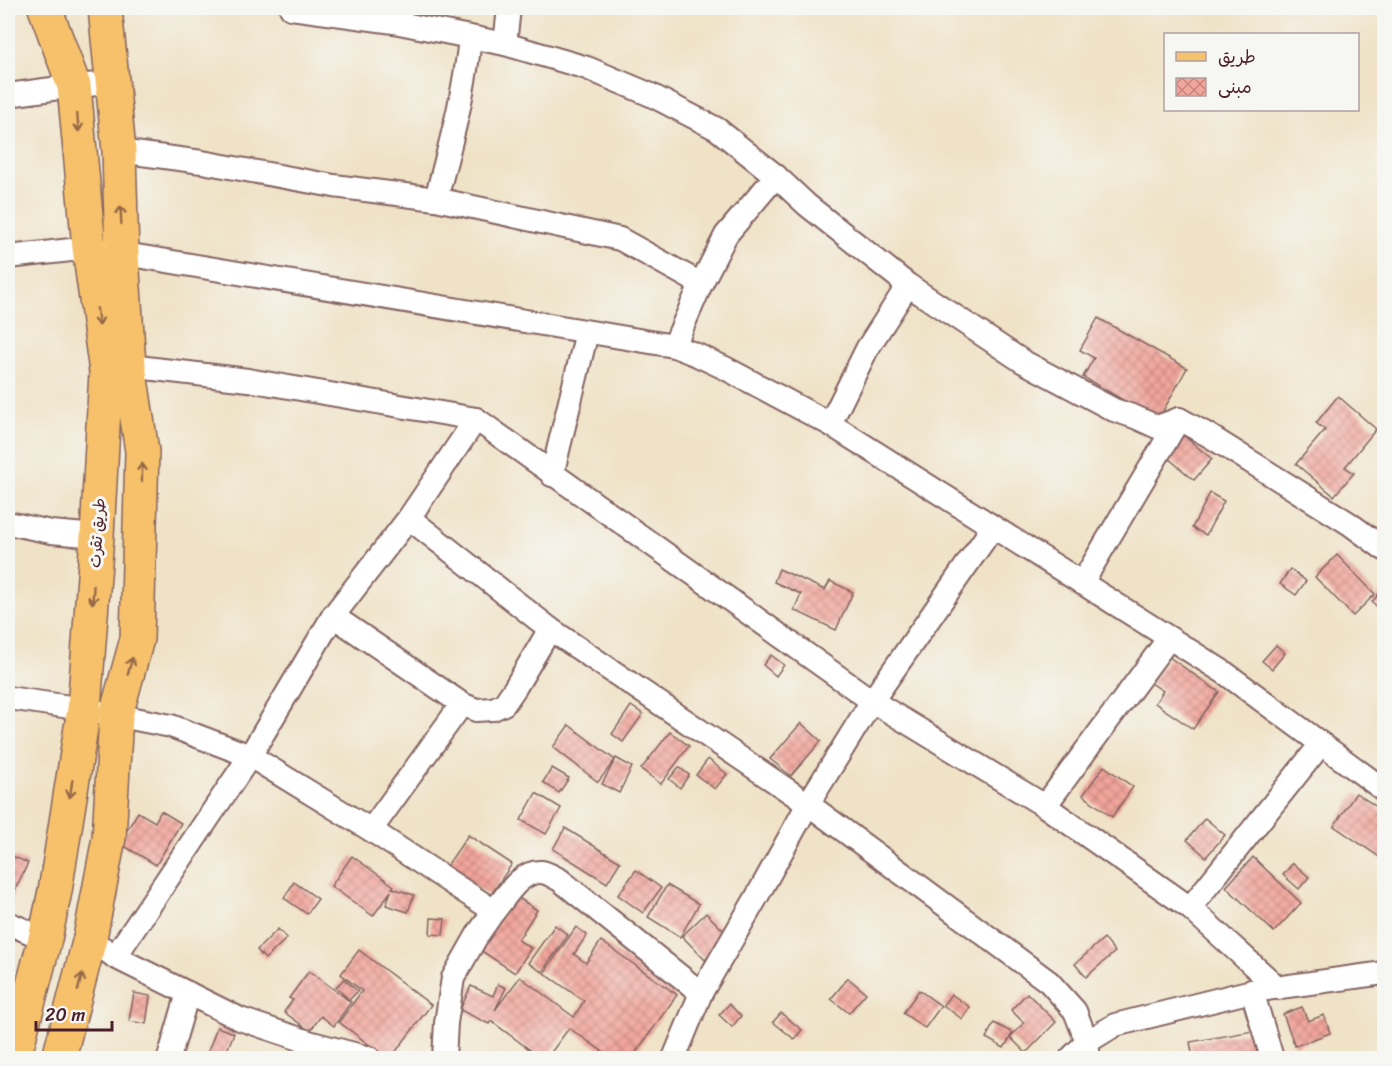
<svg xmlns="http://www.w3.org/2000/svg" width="1392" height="1066" viewBox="0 0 1392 1066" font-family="Sriracha,'Playpen Sans Arabic',sans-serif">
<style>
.building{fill:url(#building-cross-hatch)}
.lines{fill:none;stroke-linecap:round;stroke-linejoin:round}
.street-casing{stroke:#846361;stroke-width:26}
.primary-casing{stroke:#846361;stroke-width:36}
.street{stroke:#fff;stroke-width:22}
.primary{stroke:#f6c16b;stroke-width:33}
.oneway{stroke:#976848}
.labels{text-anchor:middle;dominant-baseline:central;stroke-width:6;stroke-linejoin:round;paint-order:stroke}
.street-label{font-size:16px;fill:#4a1f2b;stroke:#f6f6f2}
</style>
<defs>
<pattern id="building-cross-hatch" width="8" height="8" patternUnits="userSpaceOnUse" patternTransform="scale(1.5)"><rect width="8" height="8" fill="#f2a59b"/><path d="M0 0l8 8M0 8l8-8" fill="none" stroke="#c6867f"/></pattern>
</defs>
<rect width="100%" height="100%" fill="#f6f6f2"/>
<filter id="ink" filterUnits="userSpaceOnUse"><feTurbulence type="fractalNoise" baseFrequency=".0167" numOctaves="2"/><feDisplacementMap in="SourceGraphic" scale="12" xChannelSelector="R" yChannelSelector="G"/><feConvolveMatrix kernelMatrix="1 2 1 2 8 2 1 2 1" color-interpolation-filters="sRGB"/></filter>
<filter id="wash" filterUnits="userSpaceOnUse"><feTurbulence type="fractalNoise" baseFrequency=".008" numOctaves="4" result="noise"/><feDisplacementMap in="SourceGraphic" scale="24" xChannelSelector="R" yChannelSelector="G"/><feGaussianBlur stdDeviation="1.35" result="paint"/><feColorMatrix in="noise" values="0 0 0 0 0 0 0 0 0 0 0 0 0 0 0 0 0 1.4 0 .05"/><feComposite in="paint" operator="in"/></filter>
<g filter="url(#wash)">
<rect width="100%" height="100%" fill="#efe2c6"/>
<g id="blocks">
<g class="building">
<path d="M1098,318L1187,368L1158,420L1083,377L1094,358L1080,350Z"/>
<path d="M1338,396L1376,429L1345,467L1354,473L1334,496L1296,464L1325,430L1316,423Z"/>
<path d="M1178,431L1212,459L1194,480L1161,452Z"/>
<path d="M1210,493L1224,501L1206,535L1192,528Z"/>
<path d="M1337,555L1375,594L1353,616L1315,577Z"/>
<path d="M779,569L825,590L830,581L853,592L836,630L794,610L801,594L774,582Z"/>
<path d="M1290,569L1306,581L1296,595L1280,584Z"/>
<path d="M1384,588V613L1372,602Z"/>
<path d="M1276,645L1285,653L1272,669L1262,661Z"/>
<path d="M771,655L784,665L776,676L763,665Z"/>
<path d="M1169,657L1219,692L1193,729L1155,703L1163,691L1151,683Z"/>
<path d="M631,706L643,714L623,742L612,734Z"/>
<path d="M801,723L821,741L791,776L770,759Z"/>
<path d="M569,725L615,760L598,782L553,747Z"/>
<path d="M670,732L689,746L661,784L641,769Z"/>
<path d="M616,758L632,767L619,793L602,784Z"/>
<path d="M708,759L727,774L715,789L696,775Z"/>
<path d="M1104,766L1133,787L1112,817L1083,795Z"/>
<path d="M679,767L689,775L680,788L669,779Z"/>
<path d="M552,768L569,778L559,793L543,782Z"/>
<path d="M536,793L561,808L546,834L521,820Z"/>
<path d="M1356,793L1384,812V860L1334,826Z"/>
<path d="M161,811L181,823L156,865L119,843L138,812L155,822Z"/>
<path d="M1205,818L1225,835L1206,857L1187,840Z"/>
<path d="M565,828L620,862L607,883L553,849Z"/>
<path d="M468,835L512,864L490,896L446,867Z"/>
<path d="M8,854L28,863L15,890L8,887Z"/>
<path d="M352,856L394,886L392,888L414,895L408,912L386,905L391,891L373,916L331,886Z"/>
<path d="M1253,857L1301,903L1274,932L1226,887Z"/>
<path d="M1293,863L1309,877L1299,889L1283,875Z"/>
<path d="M636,870L661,888L643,913L618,895Z"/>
<path d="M294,882L318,899L307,914L284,898Z"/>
<path d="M667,885L699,904L680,937L648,917Z"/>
<path d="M8,890L14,893L8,908Z"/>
<path d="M514,895L537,910L518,940L531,948L515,973L480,950Z"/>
<path d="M706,913L729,936L705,960L682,936Z"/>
<path d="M431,918L445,919L443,935L430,934Z"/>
<path d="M555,925L568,935L542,972L528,963Z"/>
<path d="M576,927L587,935L574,954L586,963L601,941L677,995L632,1058H612L569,1028L547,1058H541L491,1021L489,1024L460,1010L471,986L493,996L498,984L506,988L495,1010L520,977L574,1017L584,1001L544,973Z"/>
<path d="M278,929L287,938L265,959L257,950Z"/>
<path d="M1104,938L1115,952L1086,977L1075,964Z"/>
<path d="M359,950L431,1005L391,1058H387L339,1022L362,991L341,974Z"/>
<path d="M309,971L351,1002L334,1026L321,1016L310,1031L284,1012L293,1000L289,998Z"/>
<path d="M848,978L866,993L849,1013L831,999Z"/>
<path d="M344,979L358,991L349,1000L336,987Z"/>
<path d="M919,990L941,1006L925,1028L903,1013Z"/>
<path d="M134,993L150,996L146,1024L129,1021Z"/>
<path d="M1027,993L1056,1022L1026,1053L1010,1037L1024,1023L1011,1010Z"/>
<path d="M951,994L970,1007L962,1019L943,1005Z"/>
<path d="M729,1004L741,1016L732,1027L719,1015Z"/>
<path d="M1302,1007L1308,1021L1324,1015L1330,1033L1295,1046L1283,1014Z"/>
<path d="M781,1013L802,1030L794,1039L773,1022Z"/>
<path d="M994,1023L1013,1033L1004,1048L986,1038Z"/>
<path d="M217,1027L234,1033L224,1058H211L206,1057Z"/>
<path d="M1253,1031L1258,1058H1193L1190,1042Z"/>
</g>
</g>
</g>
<g filter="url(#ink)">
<use href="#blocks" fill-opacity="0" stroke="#846361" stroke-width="1.5"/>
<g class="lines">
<g class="street-casing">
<g id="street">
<path d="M291,8L394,22"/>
<path d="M398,8L394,22L470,37C465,93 450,145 436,199"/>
<path d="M470,37L505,44L587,68L651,95L717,129L776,176"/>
<path d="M505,44L509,8"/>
<path d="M8,95L74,86L111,83"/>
<path d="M119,151L202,162L334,186L436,199L620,239L701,284"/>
<path d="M8,257L89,248L674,346L697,355L725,368L830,424L1225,673L1384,790"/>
<path d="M674,346L701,284L726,235L776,176L807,205L908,285L1022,361L1114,410L1135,417L1157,427L1179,419L1208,435L1350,524L1384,549"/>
<path d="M129,366L248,380L476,419"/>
<path d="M830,424L867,349L908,285"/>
<path d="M552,475L587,332"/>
<path d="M409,518L550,629L808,804L1049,982L1075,1011L1087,1042L1089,1058"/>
<path d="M8,523L51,532L97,536"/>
<path d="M1082,583L1179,419"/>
<path d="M333,616L462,704"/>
<path d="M8,698L84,709L171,726L250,756L333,616L409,518L476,419L872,701L1045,806L1190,908L1278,988"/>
<path d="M1045,806L1169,638"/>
<path d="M371,830L462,704L476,710L493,709L504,704L515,688L550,629"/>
<path d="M1190,908L1321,744"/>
<path d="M494,911C506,897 520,870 542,872C548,873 554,877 560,880L701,993"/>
<path d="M8,923L45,939"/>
<path d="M103,948L115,957L240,1019L312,1043L369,1058"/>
<path d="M115,957L250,756L371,830L494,911L478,934L453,978L446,1023L444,1058"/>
<path d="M1252,991L1272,1058"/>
<path d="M169,1058L188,993"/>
<path d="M674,1058L701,993L755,900L808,804L872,701L993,527"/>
<path d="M1071,1058L1087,1042L1115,1025L1252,991L1384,973"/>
</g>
</g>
<g class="primary-casing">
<g id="primary">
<path d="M14,1058L45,939L55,891L84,709L97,536L106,372L89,248L74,86L45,8"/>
<path d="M59,1058L90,938L109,838L116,715L137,639L142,451L129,366L122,255L119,151L105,8"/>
</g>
</g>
<use href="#street" class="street"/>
<use href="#primary" class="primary"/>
</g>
<defs><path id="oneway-shaft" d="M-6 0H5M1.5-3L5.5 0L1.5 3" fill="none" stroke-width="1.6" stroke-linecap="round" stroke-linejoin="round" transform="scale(1.5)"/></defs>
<g class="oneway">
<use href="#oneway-shaft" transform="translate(78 123) rotate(85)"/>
<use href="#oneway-shaft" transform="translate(121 215) rotate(-92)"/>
<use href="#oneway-shaft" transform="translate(98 317) rotate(82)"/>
<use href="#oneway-shaft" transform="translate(142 472) rotate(-89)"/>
<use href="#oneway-shaft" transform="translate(93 595) rotate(94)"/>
<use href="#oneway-shaft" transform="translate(130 666) rotate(-74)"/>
<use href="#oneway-shaft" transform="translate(71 789) rotate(99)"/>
<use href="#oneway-shaft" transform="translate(80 982) rotate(-76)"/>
</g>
</g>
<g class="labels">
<g class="street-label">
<text transform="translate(97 533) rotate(-86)">طريق تقرت</text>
</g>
</g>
<rect width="1392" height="1066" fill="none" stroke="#f6f6f2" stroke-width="30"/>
<rect x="1164" y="33" width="195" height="78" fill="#f6f6f2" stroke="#b1a0a2" stroke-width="1.5"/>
<rect x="1176" y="52" width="30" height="9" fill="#f6c16b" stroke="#b1a0a2" stroke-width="1.5"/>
<text x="1218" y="63" font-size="18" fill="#4a1f2b">طريق</text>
<rect x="1176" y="78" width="30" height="18" fill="url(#building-cross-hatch)" stroke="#b1a0a2" stroke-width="1.5"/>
<text x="1218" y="93" font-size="18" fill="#4a1f2b">مبنى</text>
<path d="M36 1021v9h76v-9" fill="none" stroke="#4a1f2b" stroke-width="3"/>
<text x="45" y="1021" font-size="18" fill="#4a1f2b" stroke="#f6f6f2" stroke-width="4.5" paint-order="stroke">20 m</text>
</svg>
